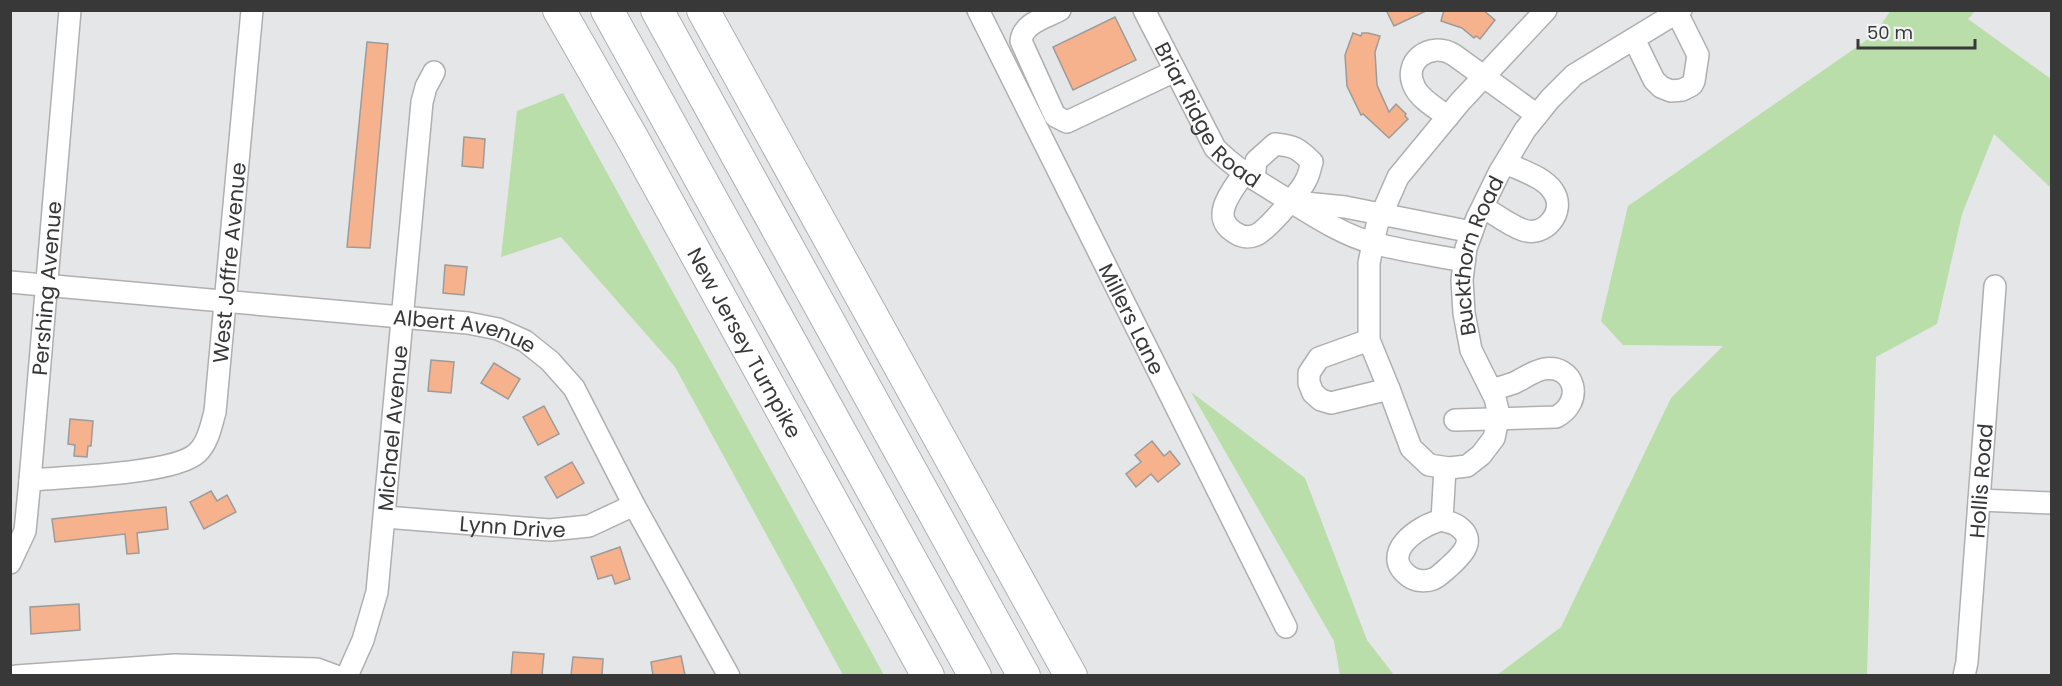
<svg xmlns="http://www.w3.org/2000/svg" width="2062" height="686" viewBox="0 0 2062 686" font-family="Poppins,sans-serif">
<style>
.green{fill:#b9deaa}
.building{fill:#f6b28d;stroke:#9d9b9a;stroke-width:1.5}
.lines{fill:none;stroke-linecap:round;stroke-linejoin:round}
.minor-casing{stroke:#afafb1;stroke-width:24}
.highway-casing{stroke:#afafb1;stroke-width:34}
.minor{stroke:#fff;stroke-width:21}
.highway{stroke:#fff;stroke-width:32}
.labels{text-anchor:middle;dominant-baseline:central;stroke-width:4.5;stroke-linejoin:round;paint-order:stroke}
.street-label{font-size:21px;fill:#383839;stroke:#f2f3f5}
</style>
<rect width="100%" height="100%" fill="#e5e6e8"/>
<g class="green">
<path d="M1891,10L1975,11L1968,19L2051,79L2052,189L1994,134L1962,214L1937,324L1876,357L1867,675H1497L1561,627L1671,398L1723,346L1623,345L1601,321L1628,206L1874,35Z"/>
<path d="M563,93L884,675H843L675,367L561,237L501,257L517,111Z"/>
<path d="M1191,392L1305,478L1367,640L1394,675H1340L1334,641Z"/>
</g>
<g class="building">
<path d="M1386,10H1428L1394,26Z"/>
<path d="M1444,10H1483L1495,20L1480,39L1476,36L1474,38L1462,28L1441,21Z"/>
<path d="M1115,17L1136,60L1073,90L1053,47Z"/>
<path d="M1353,33L1361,36L1362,33H1368L1380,36L1375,52L1377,85L1389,112L1396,104L1406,114L1405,116L1408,119L1389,138L1363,114L1361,115L1347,86L1345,55Z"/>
<path d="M367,42L388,44L370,248L347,247Z"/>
<path d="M464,137L485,139L483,168L462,166Z"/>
<path d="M445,265L467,267L464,295L443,293Z"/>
<path d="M431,360L454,362L451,393L428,391Z"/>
<path d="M494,363L520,379L508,399L481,383Z"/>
<path d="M544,406L559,434L538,445L523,417Z"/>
<path d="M70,419L93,421L91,446H88L87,457L74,456L75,445L68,444Z"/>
<path d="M1152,441L1164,456L1170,451L1180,464L1158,482L1151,474L1136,487L1126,474L1141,462L1135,455Z"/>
<path d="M572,462L584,483L557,498L545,477Z"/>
<path d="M211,491L217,501L227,495L236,512L204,529L190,502Z"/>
<path d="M166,507L168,529L137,533L139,553L127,554L125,534L55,542L52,519Z"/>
<path d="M620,547L630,579L615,584L612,575L598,579L591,557Z"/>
<path d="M79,604L80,630L31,634L30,607Z"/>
<path d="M513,652L544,654L542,675H511Z"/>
<path d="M681,656L685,675H653L651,662Z"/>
<path d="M573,657L603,659L602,675H571Z"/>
</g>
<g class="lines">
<g class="minor-casing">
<g id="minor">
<path id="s1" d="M978,10L1286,627"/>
<path d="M1060,10C1045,18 1023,23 1021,41L1055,116L1067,122L1175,71"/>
<path id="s2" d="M1144,10L1215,148C1236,170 1264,185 1290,201C1316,217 1343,235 1373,243C1402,251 1434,255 1464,261"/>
<path id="s3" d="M1546,10L1460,102L1398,177L1377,225L1369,263V340L1389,389L1411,448L1429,465L1449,468L1467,466L1481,455L1494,438L1499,415L1495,398L1471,350L1464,313L1462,280L1466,248L1477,218L1499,173L1525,130L1550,99L1574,75L1681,10"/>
<path d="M1634,39L1654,80L1661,87L1671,91L1682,90L1692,85L1694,81L1698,55L1677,13"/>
<path d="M1448,117C1438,109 1421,100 1415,88C1401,62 1430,40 1454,55L1537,115"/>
<path d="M1244,173C1233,190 1209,216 1234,232C1241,237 1249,238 1256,235C1266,231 1301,191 1306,180C1309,175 1310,168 1312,162C1298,148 1294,146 1275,144L1256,161L1254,179"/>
<path d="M1295,202L1345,207L1472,232"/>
<path d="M1483,207C1495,214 1509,225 1523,230C1545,238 1567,211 1553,191C1544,177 1520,170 1506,163"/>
<path id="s4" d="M10,282L468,323L498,329L525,341L550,361L574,388L634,505L729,676"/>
<path d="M1369,340L1319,358L1309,373V383L1313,393L1321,400L1331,403L1389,389"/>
<path d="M1455,420L1556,417C1585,402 1575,364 1544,369C1533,371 1523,379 1514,383C1506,386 1498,388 1491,389"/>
<path id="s5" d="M30,480C65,477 175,474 197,453C208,443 211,426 215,412L252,10"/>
<path d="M1979,500L2052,503"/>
<path id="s6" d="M385,517L550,530L589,526L634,505"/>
<path d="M1442,520C1447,522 1455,523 1459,527C1477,540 1462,555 1451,565C1446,569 1439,577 1433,579C1426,582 1416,581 1410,577C1377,554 1419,525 1442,520Z"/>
<path d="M1442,520L1445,468"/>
<path id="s7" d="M10,563L25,531L30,480L70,10"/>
<path d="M16,676L175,665L317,669L336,676"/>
<path id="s8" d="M347,676L363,640L377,592L422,102L426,87L434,72"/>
<path id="s9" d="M1964,676L1967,662L1995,286"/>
</g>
</g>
<g class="highway-casing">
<g id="highway">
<path id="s10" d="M559,10L634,141L928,676"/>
<path d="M607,10L975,676"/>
<path d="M657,10L1024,676"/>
<path d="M703,10L1071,676"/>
</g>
</g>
<use href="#minor" class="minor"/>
<use href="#highway" class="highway"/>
</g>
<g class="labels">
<g class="street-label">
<text stroke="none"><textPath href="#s2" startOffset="124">Briar Ridge Road</textPath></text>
<text stroke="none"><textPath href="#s3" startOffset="802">Buckthorn Road</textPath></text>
<text stroke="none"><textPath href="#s5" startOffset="366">West Joffre Avenue</textPath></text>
<text stroke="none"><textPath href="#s7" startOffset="279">Pershing Avenue</textPath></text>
<text stroke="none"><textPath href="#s1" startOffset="345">Millers Lane</textPath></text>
<text stroke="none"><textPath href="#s4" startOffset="458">Albert Avenue</textPath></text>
<text stroke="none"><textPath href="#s10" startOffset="381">New Jersey Turnpike</textPath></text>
<text stroke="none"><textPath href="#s8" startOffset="254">Michael Avenue</textPath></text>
<text stroke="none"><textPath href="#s9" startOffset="196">Hollis Road</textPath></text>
<text stroke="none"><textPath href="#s6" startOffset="128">Lynn Drive</textPath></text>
</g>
</g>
<rect width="2062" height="686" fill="none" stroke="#383839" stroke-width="24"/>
<path d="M1858 39v9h117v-9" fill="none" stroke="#383839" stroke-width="3"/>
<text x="1867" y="39" font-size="18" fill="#383839" stroke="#f2f3f5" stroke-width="4.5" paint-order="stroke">50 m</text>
</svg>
